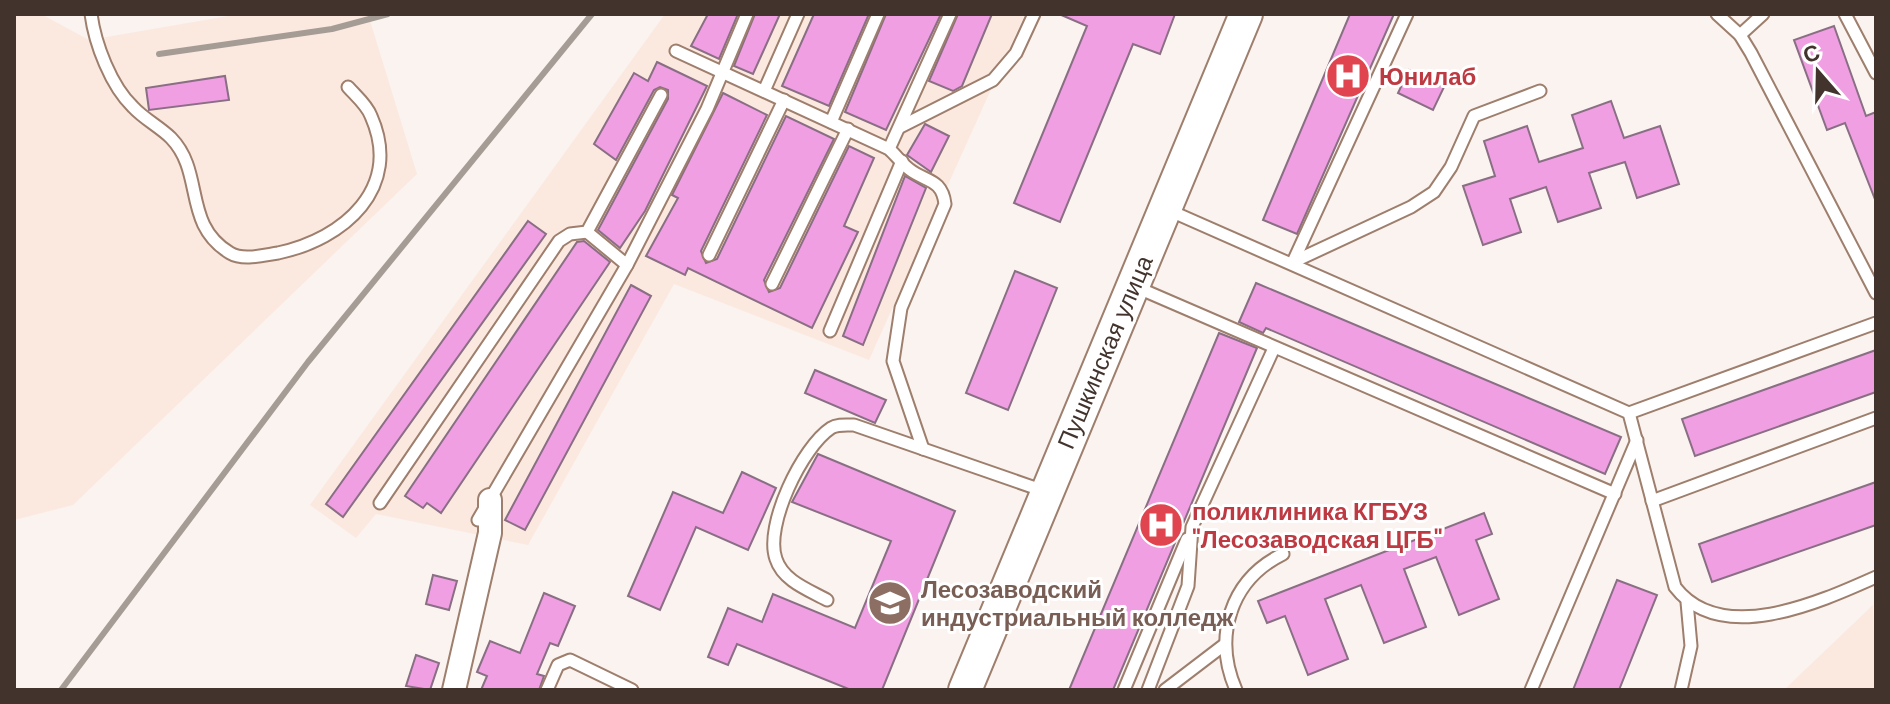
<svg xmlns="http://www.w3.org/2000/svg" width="1890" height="704" viewBox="0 0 1890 704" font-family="'DM Sans',sans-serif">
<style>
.built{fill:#fbe9e0}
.building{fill:#ef9fe2;stroke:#896e84;stroke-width:2}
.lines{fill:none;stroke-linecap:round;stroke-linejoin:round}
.lane-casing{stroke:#9e7e6c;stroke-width:15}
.street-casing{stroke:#9e7e6c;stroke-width:26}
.secondary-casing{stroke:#9e7e6c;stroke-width:36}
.lane{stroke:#fff;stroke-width:11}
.street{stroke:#fff;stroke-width:22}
.secondary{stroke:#fff;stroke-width:32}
.rail{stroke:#a69c96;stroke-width:6}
.labels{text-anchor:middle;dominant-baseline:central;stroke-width:6;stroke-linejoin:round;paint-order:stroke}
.health-label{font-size:24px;font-weight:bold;fill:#be3a42;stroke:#fff;text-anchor:start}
.street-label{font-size:24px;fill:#42342d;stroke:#fff}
.education-label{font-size:24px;font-weight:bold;fill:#785e54;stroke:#fff;text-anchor:start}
</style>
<rect width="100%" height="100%" fill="#faf3ef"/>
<g class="built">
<path d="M14,14H41L89,40L240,14H368L417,174L73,505L14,520Z"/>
<path d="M665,14H1025L869,360L674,284L528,545L376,514L356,538L310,505Z"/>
<path d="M1873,605L1876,690H1784Z"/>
</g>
<g class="building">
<path d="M708,14H738L719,59L691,46Z"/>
<path d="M755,14H780L753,74L734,66Z"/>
<path d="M814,14H869L829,106L782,86Z"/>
<path d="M886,14H941L886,130L845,112Z"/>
<path d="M958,14H992L962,86L953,91L929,81Z"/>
<path d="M1059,14H1175L1160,54L1133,44L1060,222L1014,203L1087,26Z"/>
<path d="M1350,14H1394L1297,234L1263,220Z"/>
<path d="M1834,26L1866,116L1876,112V202L1845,123L1827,130L1794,40Z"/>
<path d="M657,62L707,86L645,211L620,248L598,230L668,99V90L660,87L654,90L616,160L594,144L634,73L648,81Z"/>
<path d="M1409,70L1444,87L1433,110L1398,93Z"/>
<path d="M225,76L229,100L149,110L146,88Z"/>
<path d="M723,93L767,115L701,251L706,263L717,259L786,116L834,139L764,280L769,292L780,288L849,146L874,158L844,226L858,232L812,328L688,268L685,275L646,256L678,198L672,195Z"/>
<path d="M1611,101L1624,138L1660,126L1679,184L1637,198L1625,162L1589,173L1601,208L1558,222L1546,187L1510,199L1521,232L1483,245L1463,186L1495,176L1484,141L1527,126L1539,162L1583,148L1572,115Z"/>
<path d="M925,124L949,136L931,172L907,155Z"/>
<path d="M905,176L926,188L863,345L843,336Z"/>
<path d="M528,221L546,234L343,517L326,504Z"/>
<path d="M584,241L610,262L441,513L427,503L423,508L405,496L577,242Z"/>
<path d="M1015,271L1057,288L1008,410L966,393Z"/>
<path d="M1256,283L1621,437L1605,474L1266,328L1263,333L1239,322Z"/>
<path d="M631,285L651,296L525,530L505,520Z"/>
<path d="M1219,333L1257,348L1113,690H1069Z"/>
<path d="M1876,350V392L1695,456L1682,419Z"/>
<path d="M815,370L886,400L875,423L805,393Z"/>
<path d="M818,454L955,511L882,690H851L737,644L728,665L708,657L728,608L762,622L773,594L855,628L891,541L792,502Z"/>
<path d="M742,472L776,488L748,550L696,527L660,610L628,596L673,492L723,513Z"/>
<path d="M1876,482V525L1712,582L1699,544Z"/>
<path d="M1484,513L1492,534L1476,540L1499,599L1459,615L1436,557L1404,569L1426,627L1384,643L1361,585L1325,599L1348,659L1308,675L1285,616L1267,623L1258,601Z"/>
<path d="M433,575L457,581L449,610L426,604Z"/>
<path d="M1617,580L1657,595L1619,690H1573Z"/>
<path d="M544,593L575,606L558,646L550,643L537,674L544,676L539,690H481L487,676L477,672L490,641L520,653Z"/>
<path d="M416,655L439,663L430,690L406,686Z"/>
</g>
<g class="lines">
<g class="lane-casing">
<g id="lane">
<path d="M91,14C95,44 111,86 133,107C144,119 160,127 171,138C205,173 182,224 230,253C243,261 264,255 278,253C344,239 403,188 371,116C367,105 356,96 348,87"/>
<path d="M1717,14L1740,35L1751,53L1876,293"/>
<path d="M1845,14L1876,73"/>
<path d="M1740,35L1763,14"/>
<path d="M676,51L889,149C896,155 902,164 909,169C925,182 942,178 945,204L901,308L893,361L923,449"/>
<path d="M764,91L798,14"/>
<path d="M831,122L878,14"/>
<path d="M900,127L993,80L1016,53L1034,14"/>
<path d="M889,149L950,14"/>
<path d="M1166,209L1629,413L1675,587C1721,647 1820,602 1876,577"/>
<path d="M587,232L627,265"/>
<path d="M709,255L784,100"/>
<path d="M1293,262L1411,207L1434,192L1451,167L1474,116L1540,91"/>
<path d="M1293,262L1407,14"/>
<path d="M772,284L848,129"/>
<path d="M1136,287L1615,494"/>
<path d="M830,331L902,161"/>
<path d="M1629,413L1876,323"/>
<path d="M1652,501L1876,418"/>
<path d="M380,503L559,241L570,234L587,232L661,95"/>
<path d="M478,520L627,265L707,109L747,14"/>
<path d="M827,600C809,590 783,581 776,559C764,526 802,447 831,428C837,424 846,425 854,425L1047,492"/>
<path d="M547,690L558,665L570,660L632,690"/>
<path d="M1124,690L1187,539"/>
<path d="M1148,690L1188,586L1192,527L1274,348"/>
<path d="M1165,690L1224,645"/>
<path d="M1236,690C1213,637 1230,580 1283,554"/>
<path d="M1531,690L1637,440"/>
<path d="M1681,690L1691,646L1687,602"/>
</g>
</g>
<g class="street-casing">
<path id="street" d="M454,690L490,533V500"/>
</g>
<g class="secondary-casing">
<path id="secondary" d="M965,690L1246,14"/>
</g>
<use href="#lane" class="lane"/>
<use href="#street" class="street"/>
<use href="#secondary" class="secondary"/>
<g class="rail">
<path d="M159,54L332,29L388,14"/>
<path d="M61,690L308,362L592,14"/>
</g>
</g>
<defs>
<g id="hospital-disc" transform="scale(2.3)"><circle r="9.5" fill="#e0444e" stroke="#fff"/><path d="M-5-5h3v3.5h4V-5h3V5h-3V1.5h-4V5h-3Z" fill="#fff"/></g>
<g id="university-disc" transform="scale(2.3)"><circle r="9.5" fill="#8d6e63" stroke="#fff"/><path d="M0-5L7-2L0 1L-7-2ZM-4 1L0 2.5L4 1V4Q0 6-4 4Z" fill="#fff"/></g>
</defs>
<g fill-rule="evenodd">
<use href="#hospital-disc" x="1348" y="76"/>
<use href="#hospital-disc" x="1161" y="525"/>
<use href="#university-disc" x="890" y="603"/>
</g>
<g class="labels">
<g class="health-label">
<text x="1379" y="76">Юнилаб</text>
<text x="1192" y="511">поликлиника КГБУЗ<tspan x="1192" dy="28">"Лесозаводская ЦГБ"</tspan></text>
</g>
<g class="street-label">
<text transform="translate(1105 352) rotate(-67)">Пушкинская улица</text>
</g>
<g class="education-label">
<text x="921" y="589">Лесозаводский<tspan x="921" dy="28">индустриальный колледж</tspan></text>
</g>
</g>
<rect width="1890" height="704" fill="none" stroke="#42342d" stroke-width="32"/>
<g transform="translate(1818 72) rotate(340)" stroke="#ffffff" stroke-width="6" paint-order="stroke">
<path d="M0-6L14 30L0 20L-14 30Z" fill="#42342d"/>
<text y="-12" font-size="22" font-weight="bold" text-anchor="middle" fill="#42342d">С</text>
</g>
</svg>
